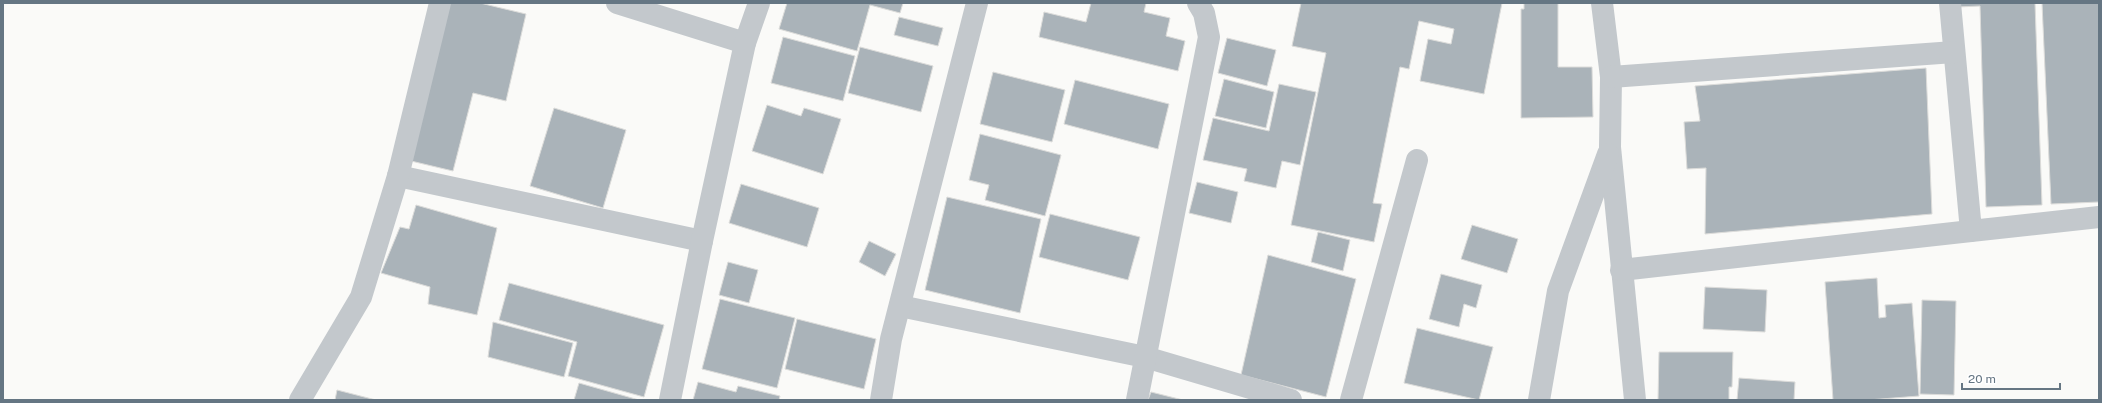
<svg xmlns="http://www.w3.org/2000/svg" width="2102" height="403" viewBox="0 0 2102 403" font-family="'Public Sans',sans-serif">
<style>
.building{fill:#aab3b9;stroke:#dcdcda}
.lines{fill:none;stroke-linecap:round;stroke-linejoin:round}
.street{stroke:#c3c8cc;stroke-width:22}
</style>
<rect width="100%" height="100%" fill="#fafaf8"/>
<g class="building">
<path d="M450,3H480L526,14L506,101L473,93L453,171L411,161Z"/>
<path d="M787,3H903L900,13L870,5L857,51L779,29Z"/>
<path d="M1091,3H1146L1144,12L1170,18L1166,36L1185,41L1178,71L1039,37L1044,12L1086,22Z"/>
<path d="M1301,3H1502L1484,94L1420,81L1428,39L1451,44L1454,29L1419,21L1409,69L1400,67L1373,203L1382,204L1374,242L1291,225L1326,53L1292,46Z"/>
<path d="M1524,3H1558V67H1592L1593,117L1521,118V9H1524Z"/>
<path d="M1957,3H2035L2042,205L1986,207L1980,6L1957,7Z"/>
<path d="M2042,3H2099V202L2051,204Z"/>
<path d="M899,17L943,28L938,46L894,35Z"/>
<path d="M783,37L855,56L843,101L771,83Z"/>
<path d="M1227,38L1276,50L1267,86L1218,73Z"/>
<path d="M860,47L933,66L921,112L848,93Z"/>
<path d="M1926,68L1932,214L1705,234L1706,168L1687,169L1684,122L1700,121L1695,86Z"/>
<path d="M993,72L1065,90L1052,142L980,124Z"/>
<path d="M1224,79L1274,92L1266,128L1215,116Z"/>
<path d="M1075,80L1169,104L1158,149L1064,124Z"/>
<path d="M1279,84L1316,92L1300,165L1282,161L1276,188L1244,181L1247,169L1203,160L1213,118L1269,131Z"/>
<path d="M767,105L801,116L804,108L841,119L823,174L752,151Z"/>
<path d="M554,108L626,130L603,208L530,186Z"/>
<path d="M980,134L1061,155L1045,216L985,200L989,185L969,180Z"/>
<path d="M1197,182L1238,192L1231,223L1189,213Z"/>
<path d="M741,184L819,208L807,247L729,223Z"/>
<path d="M947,197L1041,219L1020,313L925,290Z"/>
<path d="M416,205L497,228L477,315L428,304L430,287L381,273L400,227L409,229Z"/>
<path d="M1050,214L1140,237L1128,280L1039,257Z"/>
<path d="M1472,225L1518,239L1507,273L1461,259Z"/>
<path d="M1318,232L1350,240L1343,271L1311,262Z"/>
<path d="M869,241L896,254L885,276L859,262Z"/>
<path d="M1268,255L1356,279L1326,397L1241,375Z"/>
<path d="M728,262L758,270L749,303L719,295Z"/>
<path d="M1441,274L1482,285L1476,308L1464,304L1459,327L1429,319Z"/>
<path d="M1877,278L1879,318L1886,317L1885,305L1912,303L1919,396L1868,400H1833L1825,282Z"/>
<path d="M509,283L664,325L644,397L568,376L577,342L499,320Z"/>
<path d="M1705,287L1767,290L1765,332L1703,329Z"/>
<path d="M720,299L795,318L777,388L702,369Z"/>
<path d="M1922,300L1956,301L1954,395L1920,394Z"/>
<path d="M797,319L876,339L864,389L785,369Z"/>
<path d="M493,322L573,343L564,377L488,357Z"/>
<path d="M1417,328L1493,347L1479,400L1404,383Z"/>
<path d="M1659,352H1733L1732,387H1729V400H1658Z"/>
<path d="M1739,378L1795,382L1794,400H1737Z"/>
<path d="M698,382L736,392L738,386L780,396L779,400H693Z"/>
<path d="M579,383L639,400H574Z"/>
<path d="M337,390L376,400H335Z"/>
<path d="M1151,392L1183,400H1148Z"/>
</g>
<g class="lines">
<g class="street">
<path d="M617,3L745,43"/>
<path d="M1602,3L1611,77L1610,147L1635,400"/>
<path d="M1950,3L1971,231L2099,217"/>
<path d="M1611,77L1954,52"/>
<path d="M398,176L702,241"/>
<path d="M1621,270L1971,231"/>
<path d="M900,306L1145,357L1291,400"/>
<path d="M300,400L361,297L398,176L440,3"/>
<path d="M670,400L702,241L745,43L759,3"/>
<path d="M881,400L891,339L977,3"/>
<path d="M1137,400L1209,37L1204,13L1198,3"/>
<path d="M1351,400L1417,160"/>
<path d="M1539,400L1558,291L1608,154"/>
</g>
</g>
<rect width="2102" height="403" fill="none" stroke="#657683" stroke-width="8"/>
<path d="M1962 383v6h98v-6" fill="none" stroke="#657683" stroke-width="2"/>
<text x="1968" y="383" font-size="12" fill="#657683" stroke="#ffffff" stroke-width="3" paint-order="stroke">20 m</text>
</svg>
